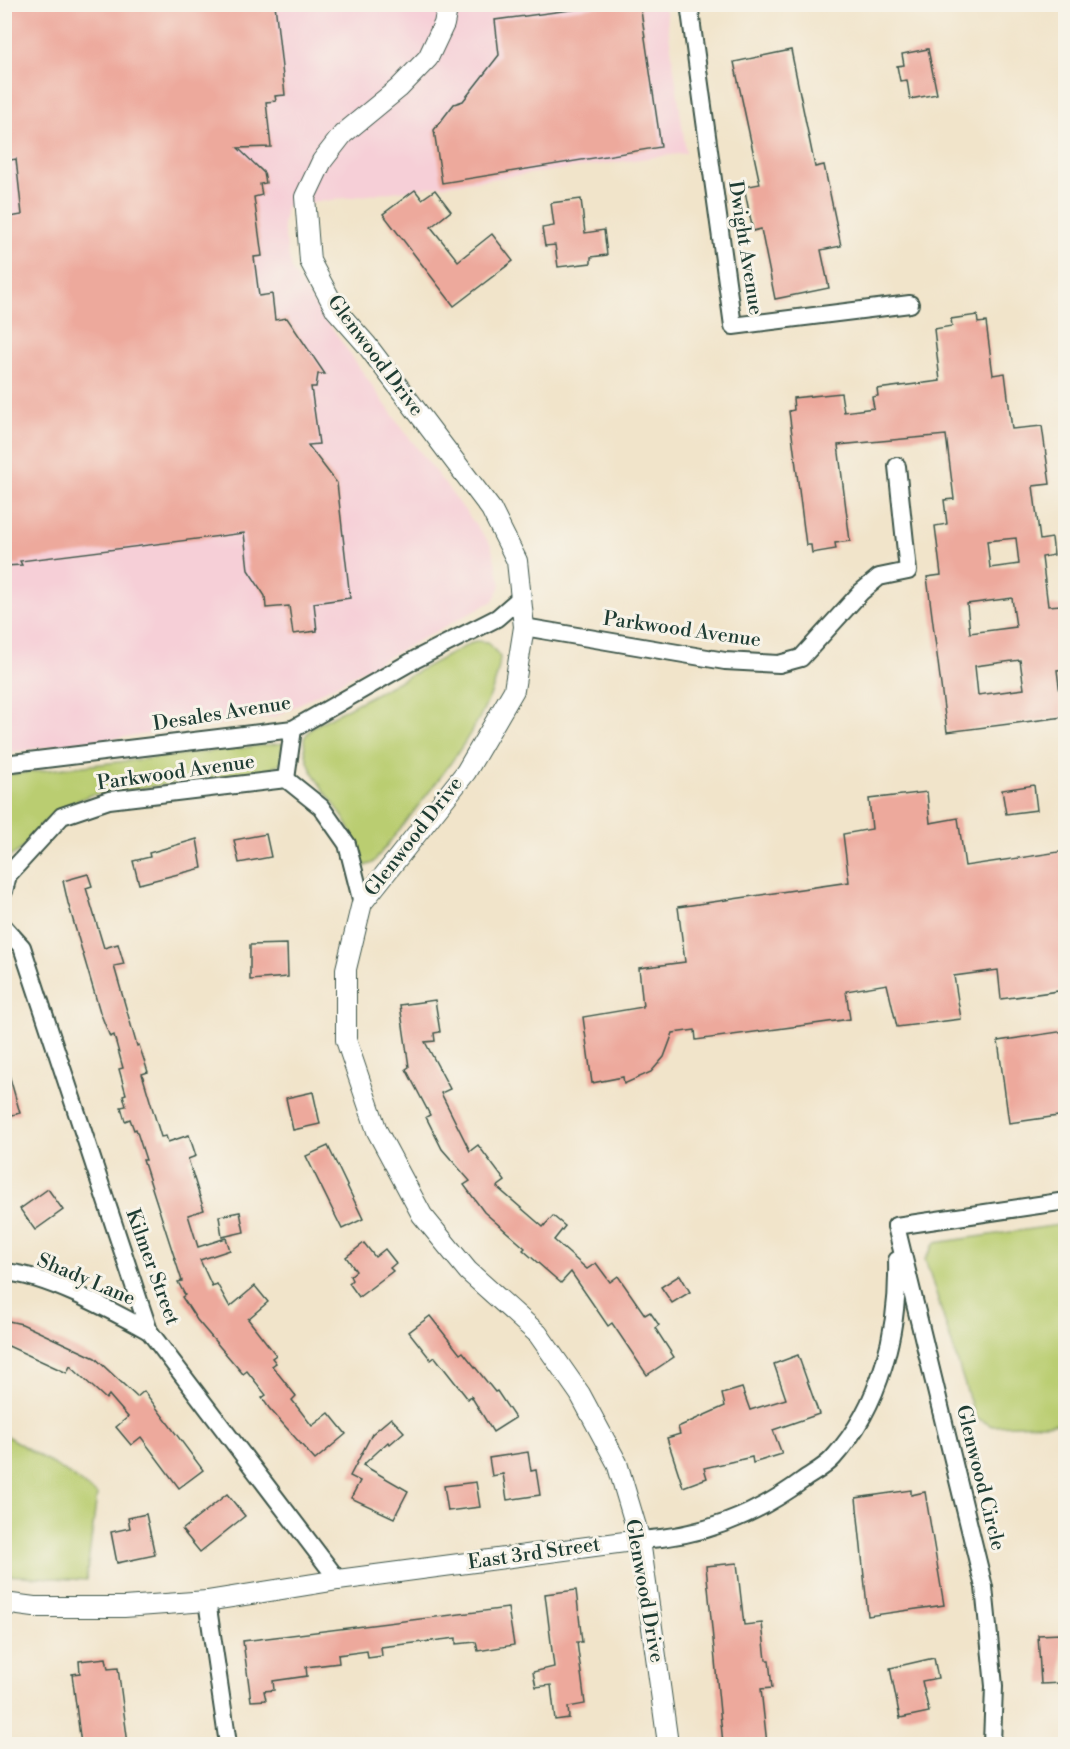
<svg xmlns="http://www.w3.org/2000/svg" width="1070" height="1749" viewBox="0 0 1070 1749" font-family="'Libre Bodoni',serif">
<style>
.built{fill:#f6cfd7}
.green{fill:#bacd71;stroke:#6c8552;stroke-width:1.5}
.building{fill:#eda99c;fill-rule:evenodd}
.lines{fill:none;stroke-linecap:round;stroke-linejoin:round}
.minor-casing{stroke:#3e564a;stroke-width:20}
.tertiary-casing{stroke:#3e564a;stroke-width:22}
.minor{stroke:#fff;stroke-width:16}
.tertiary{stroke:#fff;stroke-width:20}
.labels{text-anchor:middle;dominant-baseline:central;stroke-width:6;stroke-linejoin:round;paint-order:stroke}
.street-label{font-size:20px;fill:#1f3d34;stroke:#f7f3e8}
</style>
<rect width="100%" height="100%" fill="#f7f3e8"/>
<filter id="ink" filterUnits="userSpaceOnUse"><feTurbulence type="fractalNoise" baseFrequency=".0167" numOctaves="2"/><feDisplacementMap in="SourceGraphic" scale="12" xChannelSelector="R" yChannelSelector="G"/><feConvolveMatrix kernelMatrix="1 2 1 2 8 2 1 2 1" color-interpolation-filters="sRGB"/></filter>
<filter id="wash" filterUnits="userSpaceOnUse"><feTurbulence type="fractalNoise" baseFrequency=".008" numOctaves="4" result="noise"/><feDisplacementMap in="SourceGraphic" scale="24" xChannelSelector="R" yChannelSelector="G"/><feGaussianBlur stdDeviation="1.35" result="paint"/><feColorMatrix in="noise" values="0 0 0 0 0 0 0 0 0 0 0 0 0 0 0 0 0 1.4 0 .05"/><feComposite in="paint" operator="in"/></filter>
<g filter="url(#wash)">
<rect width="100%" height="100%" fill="#f1e4ca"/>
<path class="built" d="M4,5H665L686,153L286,206L283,227L292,271L399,424L491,545L501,585L493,601L275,717L5,753Z"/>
<g class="green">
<path d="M475,641L488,642L500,657C497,719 411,813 373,863L365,866C357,857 356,843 351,832C336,797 305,781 304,738L312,727Z"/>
<path d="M283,743L281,763L266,771L90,795C73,802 56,811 42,824C30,835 22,856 5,857V775Z"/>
<path d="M1065,1224V1423L992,1426L975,1417L925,1259L935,1243Z"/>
<path d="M5,1435L71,1475L97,1495L86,1580L5,1575Z"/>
</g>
<g id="blocks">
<g class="building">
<path d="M4,4H275L285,95L275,96L276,101L266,102L271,147L238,148L264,173L266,183L260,184L262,195L254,197L262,256L254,257L259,296L272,294L275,320L287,318L325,374H318L316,387H311L319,444L308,445L337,483L350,598L314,603L317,631L293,634L289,606L266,608L265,596L248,570L244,533L20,561L22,565L4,566V218L22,215L16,159L4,161Z"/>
<path d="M615,4H640L661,147L442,183L434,130L454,104L463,101L499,55L495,20Z"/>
<path d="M928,49L937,94L910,99L907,80L900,81L897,66L904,65L902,54Z"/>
<path d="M791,50L815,167L824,165L841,246L821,250L829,288L775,299L761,229L753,231L744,187L760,184L734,62Z"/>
<path d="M415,190L422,199L435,190L451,211L431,227L458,261L492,234L513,261L454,306L383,214Z"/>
<path d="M581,199L585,233L604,230L607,255L591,257V263L558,267L555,245L545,246L542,228L554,226L551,203Z"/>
<path d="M977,315L978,323L986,322L993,375L1005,373L1012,429L1042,426L1050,484L1033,486L1040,540L1052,538L1054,555L1042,557L1048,606L1061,605L1065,669L1057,670L1063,717L947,732L927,577L941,575L935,526L947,524L944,500L954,499L946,435L838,445L850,541L835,543L836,549L812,553L811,545H806L789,411L794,410L793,398L841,393L844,412L874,408L872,397L878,396L877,389L940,381L934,329L952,326L951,319ZM1016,538L1019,564L990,568L987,541ZM1012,598L1016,627L970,633L967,604ZM1020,660L1024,689L978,695L975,666Z"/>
<path d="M1034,785L1037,810L1006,814L1002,790Z"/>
<path d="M927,792L930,823L958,818L965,866L1065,851V990L1001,999L998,970L954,976L961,1019L897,1027L887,984L846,991L850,1019L696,1040L695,1030L673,1033L664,1057L651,1072L624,1084L623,1077L592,1083L583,1017L643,1007L639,968L685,962L678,907L849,882L843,834L872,829L869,799Z"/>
<path d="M266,834L271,857L239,863L234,840Z"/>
<path d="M197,839L202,868L139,884L133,861L150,857L149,853Z"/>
<path d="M88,874L92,886L86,888L104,948L118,944L124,964L114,966L137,1046L139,1045L148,1072L142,1074L161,1137L166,1136L168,1142L189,1135L196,1156L188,1159L204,1210L188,1215L198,1247L226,1238L230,1250L200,1260L212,1286L217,1284L230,1307L255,1286L268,1302L248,1319L276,1355L272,1358L276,1363L272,1366L296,1396L292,1400L312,1426L329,1413L346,1434L315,1460L269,1408L262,1398L266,1395L247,1371L243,1374L197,1320L182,1297L185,1295L178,1282L182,1281L143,1160H146L136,1129L134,1130L130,1119L125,1121L121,1107L126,1106L123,1095L126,1094L119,1069L123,1068L114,1035L110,1037L100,1012L68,903L63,881Z"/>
<path d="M287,944L288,977L250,980V945Z"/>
<path d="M435,1000L440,1032L434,1033L435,1041L425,1042L450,1089L441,1093L470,1151L478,1145L505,1181L497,1187L543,1227L553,1216L565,1226L554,1240L587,1269L596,1263L610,1282L618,1276L645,1315L650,1312L659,1325L655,1328L674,1357L647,1375L612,1323L608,1326L571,1272L561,1283L523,1250L525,1248L484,1212L464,1185L470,1181L442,1149L426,1117L430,1115L406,1069L409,1067L400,1005Z"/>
<path d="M1065,1031V1115L1009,1123L998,1041Z"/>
<path d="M8,1071L20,1113L4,1117V1072Z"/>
<path d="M313,1092L320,1124L293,1130L286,1098Z"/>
<path d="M328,1146L363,1219L342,1229L306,1156Z"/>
<path d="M48,1189L63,1210L35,1230L20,1209Z"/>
<path d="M240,1212L244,1232L222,1237L219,1216Z"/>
<path d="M364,1243L375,1257L385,1249L396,1263L390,1268L393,1271L359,1297L349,1283L352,1280L350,1276L356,1271L346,1257Z"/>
<path d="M680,1275L690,1292L672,1303L661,1287Z"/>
<path d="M430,1316L460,1354L463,1352L495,1392L497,1391L515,1418L493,1432L471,1396L468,1399L435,1357L431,1360L409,1332Z"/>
<path d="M4,1320L22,1324L95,1358L137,1397L144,1391L203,1470L179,1488L141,1437L131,1445L116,1427L128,1417L109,1395L106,1399L70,1366L67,1373L4,1344Z"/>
<path d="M798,1355L819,1414L773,1430L782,1454L753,1463L752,1457L704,1468L707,1478L683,1487L667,1438L680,1434L678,1427L725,1406L722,1394L742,1388L750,1410L786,1399L774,1364Z"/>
<path d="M391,1418L404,1432L390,1444L388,1442L363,1465L408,1491L394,1518L351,1498L360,1481L350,1476L372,1434Z"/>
<path d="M528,1452L531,1471L536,1470L540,1495L507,1500L503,1474L492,1476L489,1458Z"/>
<path d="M476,1482L480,1507L448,1511L444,1486Z"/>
<path d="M911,1490V1495L925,1492L944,1605L868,1616L856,1498Z"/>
<path d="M227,1494L245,1516L200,1552L182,1530Z"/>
<path d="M146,1514L155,1555L117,1563L111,1532L130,1528L128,1518Z"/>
<path d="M737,1563L744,1625L762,1623L766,1660H769L772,1688L761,1689L767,1744H723L706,1566Z"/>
<path d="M576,1590L582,1642H577L585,1704L568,1707L569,1718L555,1720L551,1685L536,1687L533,1672L554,1667L545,1594Z"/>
<path d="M508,1608L514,1645L478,1651L476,1642L456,1644V1638L381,1647L382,1656L368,1658L367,1651L338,1655L339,1663L306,1667L307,1676L273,1681L274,1690L264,1691L266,1700L251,1701L243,1641Z"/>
<path d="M1061,1634L1063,1683L1041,1684L1038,1635Z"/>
<path d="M106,1658L108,1669L118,1668L128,1744H81L72,1674L80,1673L79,1661Z"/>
<path d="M934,1658L938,1678L922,1681L929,1712L900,1718L890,1668Z"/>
</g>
</g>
</g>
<g filter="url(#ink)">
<use href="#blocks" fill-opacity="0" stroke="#3e564a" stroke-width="1.5"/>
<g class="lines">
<g class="minor-casing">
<g id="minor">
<path d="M689,4L733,326L910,304"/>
<path d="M524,627L725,661L779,664L801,658L861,592L879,577L908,571L897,466"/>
<path d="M4,764L293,729L416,659L497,618L520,598"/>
<path d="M286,779L321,807L347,844L362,903"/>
<path d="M286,779L293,729"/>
<path d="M4,891L8,875L62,816L109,800L286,779"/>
<path d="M4,927L22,947L149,1331L338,1580"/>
<path d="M896,1226L984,1587L994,1686L992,1744"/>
<path d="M896,1226L1066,1201"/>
<path d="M4,1272C47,1275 112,1311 149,1331"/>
<path d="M640,1540C702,1536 753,1517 803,1480C813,1473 825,1467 833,1458C881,1405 899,1330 897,1260"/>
<path d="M207,1601L228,1744"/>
</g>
</g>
<g class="tertiary-casing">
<g id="tertiary">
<path d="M448,4L444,24L428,58L399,88L343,134L322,161L305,197L310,261L336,310L366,344L491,509L517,561L524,627L514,690L466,772L362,903L346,969V1040L377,1131L422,1215L468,1271L538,1334L580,1394L617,1463L640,1540L668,1744"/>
<path d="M4,1603L34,1607H124L207,1601L338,1580L640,1540"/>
</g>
</g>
<use href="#minor" class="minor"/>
<use href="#tertiary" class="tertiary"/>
</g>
</g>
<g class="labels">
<g class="street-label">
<text transform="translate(745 248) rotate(81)">Dwight Avenue</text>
<text transform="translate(375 356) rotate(53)">Glenwood Drive</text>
<text transform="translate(682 630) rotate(8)">Parkwood Avenue</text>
<text transform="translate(222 714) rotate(-9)">Desales Avenue</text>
<text transform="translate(176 773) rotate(-8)">Parkwood Avenue</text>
<text transform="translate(414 837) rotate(-52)">Glenwood Drive</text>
<text transform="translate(152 1267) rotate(70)">Kilmer Street</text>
<text transform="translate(86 1280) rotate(23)">Shady Lane</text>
<text transform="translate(980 1478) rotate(76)">Glenwood Circle</text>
<text transform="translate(534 1554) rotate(-8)">East 3rd Street</text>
<text transform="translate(644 1591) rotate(80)">Glenwood Drive</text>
</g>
</g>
<rect width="1070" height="1749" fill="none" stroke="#f7f3e8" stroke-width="24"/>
</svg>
